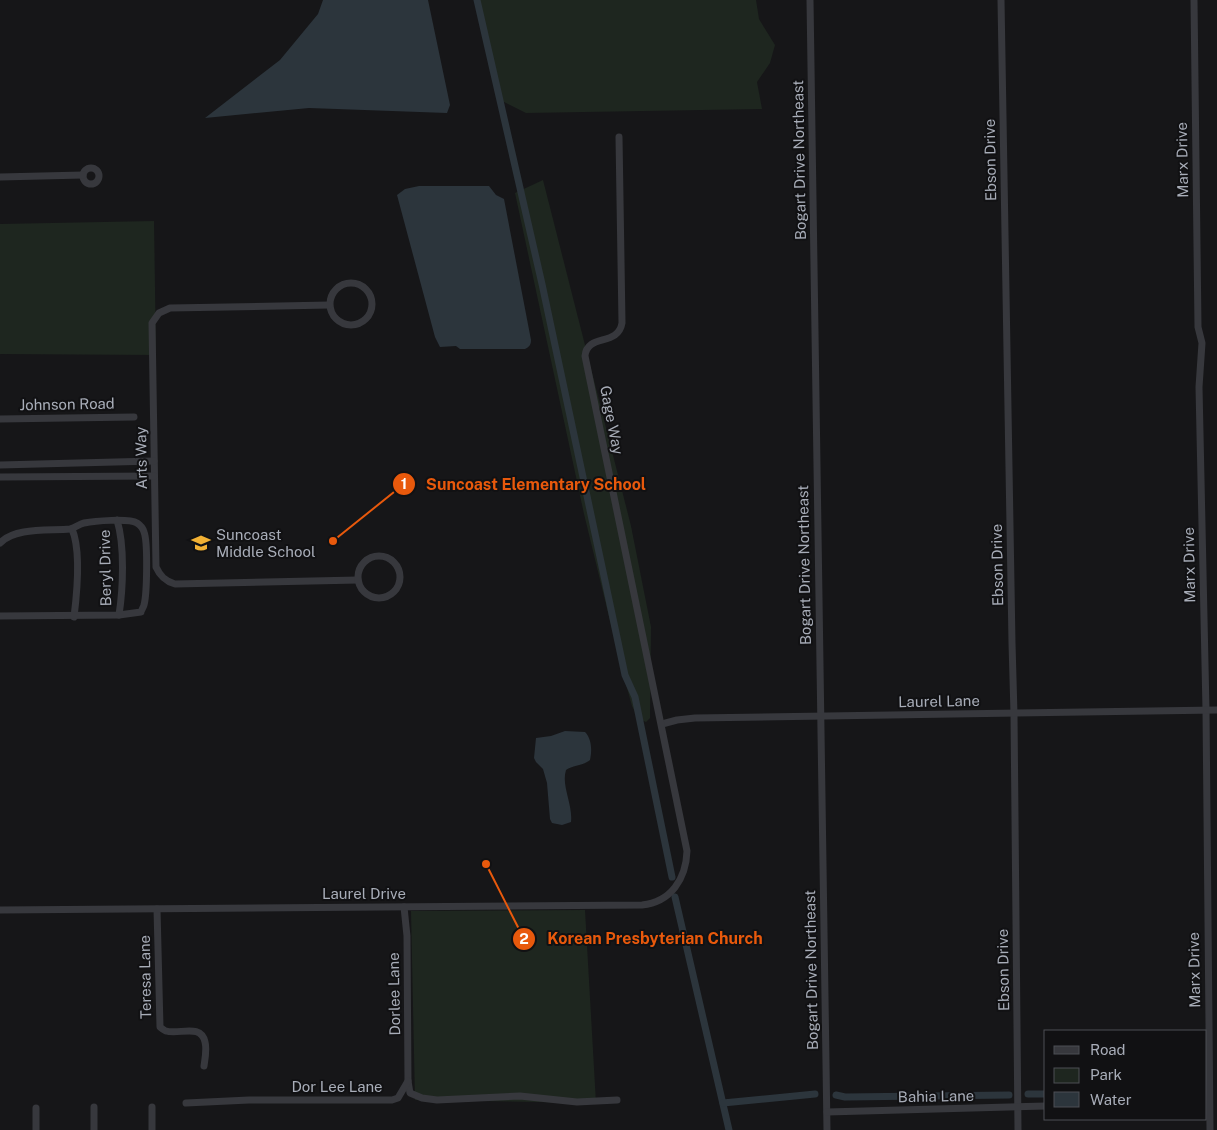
<svg xmlns="http://www.w3.org/2000/svg" width="1217" height="1130" viewBox="0 0 1217 1130" font-family="'Public Sans',sans-serif">
<style>
.green{fill:#1e261f}
.water{fill:#2c353c}
.lines{fill:none;stroke-linecap:round;stroke-linejoin:round}
.canal{stroke:#2c353c;stroke-width:7}
.minor{stroke:#37383d;stroke-width:7}
.labels{text-anchor:middle;dominant-baseline:central;stroke-width:4;stroke-linejoin:round;paint-order:stroke}
.street-label{font-size:15px;fill:#a8adb8;stroke:#111113}
.poi-label{font-size:15px;fill:#a8adb8;stroke:#111113;text-anchor:start}
.leader{fill:none;stroke:#e8590c;stroke-width:2}
.callout-dot{fill:#e8590c;stroke:#111113;stroke-width:2}
.mark-label{font-size:15px;text-anchor:middle;font-weight:bold;fill:#fff}
.callout-label{font-size:16px;text-anchor:middle;font-weight:bold;fill:#e8590c;stroke:#111113;stroke-width:4;stroke-linejoin:round;paint-order:stroke}
</style>
<rect width="100%" height="100%" fill="#161618"/>
<g class="green">
<path d="M477,0H756L759,19L775,45L770,63L757,82L762,109L526,113L500,100Z"/>
<path d="M543,180L631,526L651,627L650,718L646,722L638,718L632,706L621,666L584,514L515,193Z"/>
<path d="M154,221L156,355L0,354V224Z"/>
<path d="M585,910L596,1103L415,1100L411,911Z"/>
</g>
<g class="water">
<path d="M323,0H428L450,105L447,113L309,108L205,118L280,60L318,14Z"/>
<path d="M419,186H489L496,195L504,199L531,340C531,345 529,347 525,349H460L456,346L440,347L435,337L397,195L405,189Z"/>
<path d="M565,731L585,732C592,739 592,751 590,760C583,766 573,765 566,770C561,786 573,804 571,822L562,825L552,823L550,819L547,783L543,769L536,762L534,758L536,738L551,736Z"/>
</g>
<g class="lines">
<g class="canal">
<path d="M477,0L542,284L625,675L635,697L672,877"/>
<path d="M675,897L729,1130"/>
<path d="M1028,1094H1046"/>
<path d="M836,1095L845,1097L1009,1095"/>
<path d="M723,1103L815,1094"/>
</g>
<g class="minor">
<path d="M810,0L827,1130"/>
<path d="M1001,0L1012,643L1014,714L1018,1130"/>
<path d="M1194,0L1198,327L1202,343L1199,387L1206,710L1210,1130"/>
<circle cx="91" cy="176" r="8"/>
<path d="M0,177L83,175"/>
<circle cx="351" cy="304" r="21"/>
<path d="M329,305L170,308L159,313L152,323L156,567C160,576 165,581 175,584L358,580"/>
<path d="M0,419L134,417"/>
<path d="M0,465L154,461"/>
<path d="M0,477L154,476"/>
<path d="M117,520C125,546 123,589 119,615"/>
<path d="M72,529C81,550 77,593 74,617"/>
<path d="M0,543C15,527 49,531 70,529C75,528 79,524 84,523C94,521 129,518 137,523C140,525 143,528 144,532C148,542 147,594 144,605C144,606 141,611 141,612L119,615L0,616"/>
<circle cx="379" cy="577" r="21"/>
<path d="M662,724L677,720L695,718L1217,710"/>
<path d="M404,907L407,936L408,1081L410,1093L422,1098L437,1100L520,1096L577,1102L617,1100"/>
<path d="M157,909L160,1027C160,1027 165,1031 166,1031C179,1035 201,1023 205,1042C207,1049 205,1059 204,1066"/>
<path d="M0,910L642,905C671,902 686,879 687,851L585,356C587,333 618,347 622,323L619,137"/>
<path d="M186,1103L249,1100H392L398,1098L408,1081"/>
<path d="M94,1107V1130"/>
<path d="M152,1107V1130"/>
<path d="M36,1108V1130"/>
<path d="M827,1112L1046,1106"/>
</g>
</g>
<defs>
<g id="school-bare" transform="scale(1.5)"><path d="M0-5L7-2L0 1L-7-2ZM-4 1L0 2.5L4 1V4Q0 6-4 4Z" fill="#f2b134" stroke="#111113" stroke-width="2.5" paint-order="stroke"/></g>
</defs>
<g fill-rule="evenodd">
<use href="#school-bare" x="201" y="543"/>
</g>
<g class="labels">
<g class="street-label">
<text transform="translate(799 160) rotate(-91)">Bogart Drive Northeast</text>
<text transform="translate(990 160) rotate(-91)">Ebson Drive</text>
<text transform="translate(1182 160) rotate(-91)">Marx Drive</text>
<text transform="translate(67 404) rotate(-1)">Johnson Road</text>
<text transform="translate(612 420) rotate(79)">Gage Way</text>
<text transform="translate(141 458) rotate(-91)">Arts Way</text>
<text transform="translate(804 565) rotate(-91)">Bogart Drive Northeast</text>
<text transform="translate(997 565) rotate(-91)">Ebson Drive</text>
<text transform="translate(1189 565) rotate(-91)">Marx Drive</text>
<text transform="translate(105 568) rotate(-91)">Beryl Drive</text>
<text transform="translate(939 701) rotate(-1)">Laurel Lane</text>
<text x="364" y="893">Laurel Drive</text>
<text transform="translate(811 970) rotate(-91)">Bogart Drive Northeast</text>
<text transform="translate(1003 970) rotate(-91)">Ebson Drive</text>
<text transform="translate(1194 970) rotate(-91)">Marx Drive</text>
<text transform="translate(145 977) rotate(-91)">Teresa Lane</text>
<text transform="translate(394 994) rotate(-91)">Dorlee Lane</text>
<text x="337" y="1086">Dor Lee Lane</text>
<text transform="translate(936 1096) rotate(-1)">Bahia Lane</text>
</g>
<g class="poi-label">
<text x="216" y="534">Suncoast<tspan x="216" dy="17">Middle School</tspan></text>
</g>
</g>
<path class="leader" d="M333 541L404 484M486 864L524 939"/>
<g class="callout-dot">
<circle cx="333" cy="541" r="5"/>
<circle cx="486" cy="864" r="5"/>
<circle cx="404" cy="484" r="12"/>
<circle cx="524" cy="939" r="12"/>
</g>
<g class="mark-label">
<text x="404" y="489">1</text>
<text x="524" y="944">2</text>
</g>
<g class="callout-label">
<text x="536" y="490">Suncoast Elementary School</text>
<text x="655" y="944">Korean Presbyterian Church</text>
</g>
<rect x="1044" y="1030" width="162" height="90" fill="#111113" stroke="#4d4f55"/>
<rect x="1054" y="1046" width="25" height="8" fill="#37383d" stroke="#4d4f55"/>
<text x="1090" y="1055" font-size="15" fill="#a8adb8">Road</text>
<rect x="1054" y="1068" width="25" height="15" fill="#1e261f" stroke="#4d4f55"/>
<text x="1090" y="1080" font-size="15" fill="#a8adb8">Park</text>
<rect x="1054" y="1092" width="25" height="15" fill="#2c353c" stroke="#4d4f55"/>
<text x="1090" y="1105" font-size="15" fill="#a8adb8">Water</text>
</svg>
